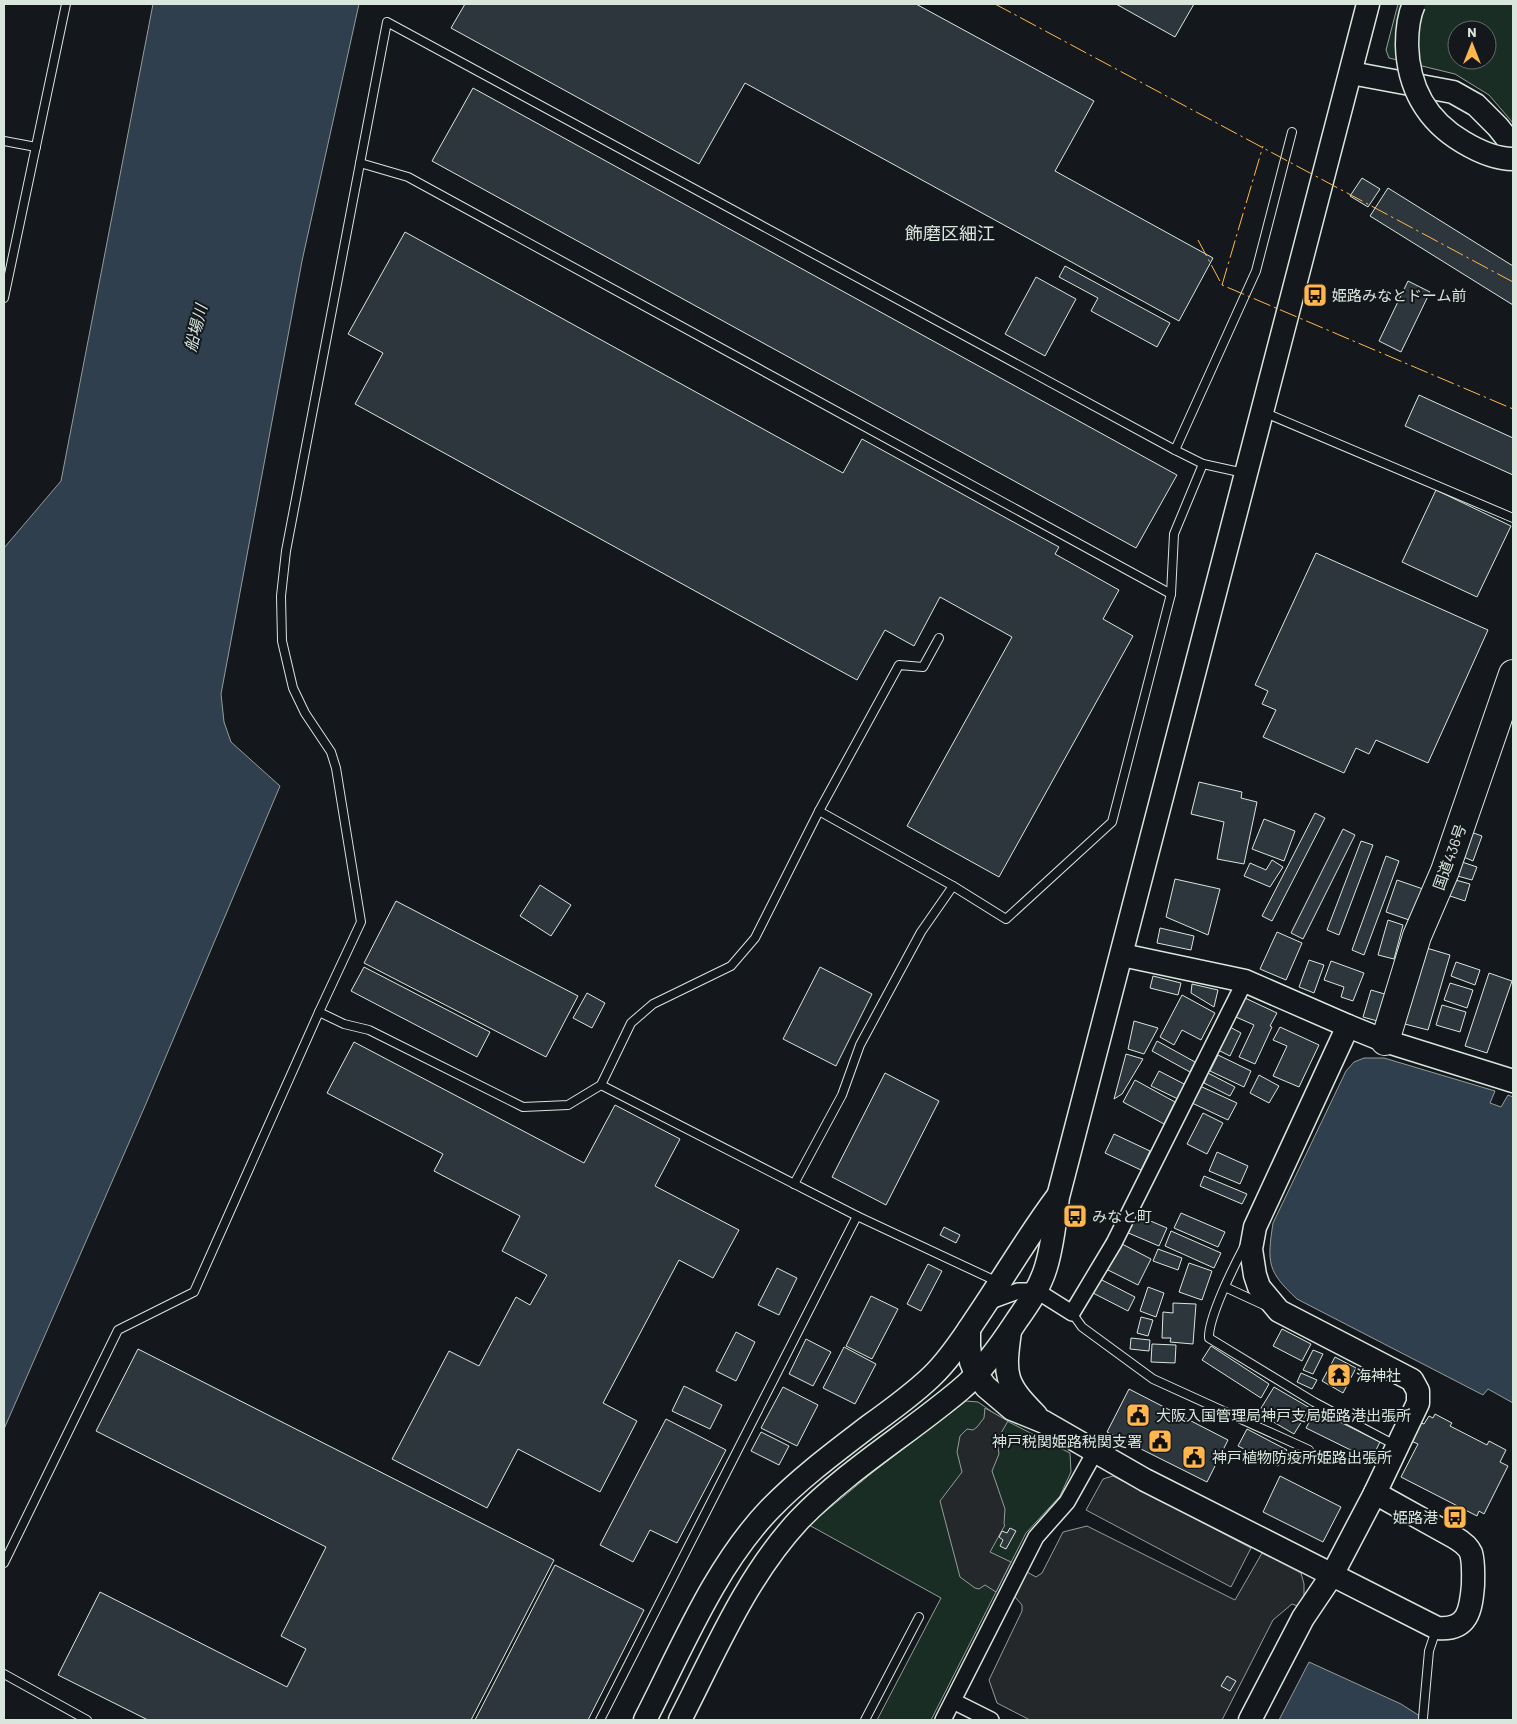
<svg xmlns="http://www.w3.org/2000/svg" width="1517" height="1724" viewBox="0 0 1517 1724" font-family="Barlow,'Noto Sans JP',sans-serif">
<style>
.green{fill:#1a2d24;stroke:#939e99;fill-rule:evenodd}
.parking{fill:#24282b;stroke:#939e99}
.water{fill:#2f3f4d;stroke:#939e99}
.building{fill:#2c363c;stroke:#d8e6dc}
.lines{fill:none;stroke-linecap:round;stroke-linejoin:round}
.lane-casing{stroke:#d8e6dc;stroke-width:10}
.street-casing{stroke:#d8e6dc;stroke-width:18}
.secondary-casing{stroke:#d8e6dc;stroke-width:25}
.highway-casing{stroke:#d8e6dc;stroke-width:30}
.lane{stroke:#14181c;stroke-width:8}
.street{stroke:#14181c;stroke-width:15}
.secondary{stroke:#14181c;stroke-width:22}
.highway{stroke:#14181c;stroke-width:28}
.secondary-bridge-casing{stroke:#d8e6dc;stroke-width:25;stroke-linecap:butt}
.secondary-bridge{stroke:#14181c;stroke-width:22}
.power{stroke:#ffb74d;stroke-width:1;stroke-dasharray:18 4 2.5 4;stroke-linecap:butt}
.labels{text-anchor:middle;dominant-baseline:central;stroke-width:4;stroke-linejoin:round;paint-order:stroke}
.poi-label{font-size:15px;fill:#d8e6dc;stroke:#14181c;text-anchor:start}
.street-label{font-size:15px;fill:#d8e6dc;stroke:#14181c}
.water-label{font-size:16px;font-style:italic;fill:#d8e6dc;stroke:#14181c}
.quarter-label{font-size:18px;fill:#d8e6dc;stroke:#14181c}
</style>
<rect width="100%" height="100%" fill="#14181c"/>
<g class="green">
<path d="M1398,4H1513V123L1489,95L1455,74L1389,58L1386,50ZM1457,30H1487V60H1457Z"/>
<path d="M966,1401L978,1402L1001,1418L1070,1453L1071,1472L1060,1496L1026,1533L931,1720H877L941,1598L809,1525L873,1472Z"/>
</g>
<g class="parking">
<path d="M985,1408L1008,1421L997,1440L999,1454L992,1471L1005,1509L1004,1524L1005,1525L990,1552L1011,1562L996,1592L985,1585L979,1589L975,1588L960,1577L940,1501L962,1472L957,1452L960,1436L967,1429L973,1430L977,1427L984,1418Z"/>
<path d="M1113,1476L1251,1548L1231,1587L1086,1510L1103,1479Z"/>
<path d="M1087,1526L1235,1600L1262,1553L1301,1573L1304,1584V1598L1300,1607L1292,1604L1273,1620L1222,1720H1030L997,1703L989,1680L1022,1611V1605L1015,1597L1027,1572L1036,1577L1042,1573L1063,1532Z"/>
</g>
<g class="water">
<path d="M153,4H359L302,261L221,694L224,722L231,742L280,786L145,1106L4,1429V548L61,481Z"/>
<path d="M1364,1058H1384L1495,1091L1490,1103L1501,1107L1508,1095L1513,1097V1403L1488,1389L1483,1395L1297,1299C1267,1271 1267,1263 1273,1223L1346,1071L1354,1062Z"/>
<path d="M1309,1662L1401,1704L1426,1720H1279Z"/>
</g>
<g class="building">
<path d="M465,4H916L1094,101L1055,171L1213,258L1179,321L745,83L699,164L451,28Z"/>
<path d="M1116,4H1194L1175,37Z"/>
<path d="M473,88L1177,475L1136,548L432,161Z"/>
<path d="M1362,178L1380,189L1368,207L1350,196Z"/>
<path d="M1388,188L1513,266V305L1370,216Z"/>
<path d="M405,232L843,473L862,439L1059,547L1055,554L1119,590L1103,619L1133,636L999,877L907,826L1012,637L940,597L914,646L885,630L857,680L355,404L383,353L348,334Z"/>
<path d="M1065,266L1170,323L1157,347L1091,311L1098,298L1059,277Z"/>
<path d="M1036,277L1076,299L1045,356L1005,334Z"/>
<path d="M1408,281L1430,292L1401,352L1379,341Z"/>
<path d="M1419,395L1513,438V475L1405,426Z"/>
<path d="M1436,490L1511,526L1477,597L1402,562Z"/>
<path d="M1316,553L1488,630L1428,763L1376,740L1369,754L1356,748L1344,773L1263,737L1276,710L1262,704L1268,691L1255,685Z"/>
<path d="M1199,782L1242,792L1241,798L1257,802L1244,864L1217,859L1224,822L1191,814Z"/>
<path d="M1315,813L1325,818L1272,921L1262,916Z"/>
<path d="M1264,819L1295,831L1284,861L1252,849Z"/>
<path d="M1343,829L1355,835L1303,939L1291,933Z"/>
<path d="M1468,831L1482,836L1473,861L1459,855Z"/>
<path d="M1361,841L1373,845L1339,935L1327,930Z"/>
<path d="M1386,856L1399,861L1364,955L1352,950Z"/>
<path d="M1272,860L1283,867L1270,887L1244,876L1250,863L1266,870Z"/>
<path d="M1459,861L1477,867L1472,880L1454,875Z"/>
<path d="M1175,879L1220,889L1208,935L1166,917Z"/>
<path d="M1452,879L1470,884L1465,901L1447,895Z"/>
<path d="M1397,880L1423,889L1412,921L1386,912Z"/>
<path d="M540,885L571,905L551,936L520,916Z"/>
<path d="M396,901L578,996L546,1057L364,963Z"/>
<path d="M1388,920L1403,925L1394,959L1378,955Z"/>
<path d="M1160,928L1194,936L1191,950L1157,943Z"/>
<path d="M1277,932L1302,943L1286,980L1260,969Z"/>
<path d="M1423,947L1450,955L1428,1030L1401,1023Z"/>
<path d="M1309,960L1324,965L1314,993L1299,987Z"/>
<path d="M1331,961L1364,973L1353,1001L1341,997L1344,987L1324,980Z"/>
<path d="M1456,962L1480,970L1475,985L1451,976Z"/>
<path d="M364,967L490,1032L477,1057L351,991Z"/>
<path d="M820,967L872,994L836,1066L783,1039Z"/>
<path d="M1489,973L1512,981L1487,1053L1465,1046Z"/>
<path d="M1153,976L1181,983L1178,995L1150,988Z"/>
<path d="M1450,983L1473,990L1467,1008L1444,1000Z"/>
<path d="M1192,984L1218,990L1214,1007L1191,993Z"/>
<path d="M1371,990L1388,995L1381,1022L1363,1017Z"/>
<path d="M587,993L605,1003L592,1028L573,1018Z"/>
<path d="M1182,995L1215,1013L1201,1040L1182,1030L1174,1045L1160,1037Z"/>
<path d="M1245,998L1277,1013L1270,1026L1272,1027L1255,1064L1239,1057L1254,1025L1236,1017Z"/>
<path d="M1442,1005L1466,1012L1460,1032L1436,1025Z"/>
<path d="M1134,1021L1158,1028L1144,1054L1128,1049Z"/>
<path d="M1230,1027L1241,1033L1230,1056L1218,1050Z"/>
<path d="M1280,1027L1319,1045L1299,1087L1273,1076L1287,1046L1273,1040Z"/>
<path d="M1157,1041L1195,1062L1190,1072L1152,1051Z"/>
<path d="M354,1042L584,1163L615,1105L680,1139L655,1186L739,1230L713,1278L679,1260L603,1403L637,1421L600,1492L518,1449L487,1508L392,1459L449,1351L479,1366L516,1297L530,1305L547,1275L502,1251L520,1216L434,1171L443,1154L327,1093Z"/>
<path d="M1126,1054L1143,1059L1122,1094L1114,1099Z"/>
<path d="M1218,1055L1251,1071L1244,1087L1210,1071Z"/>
<path d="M1159,1071L1186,1085L1178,1099L1151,1086Z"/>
<path d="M885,1073L939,1101L886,1205L832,1177Z"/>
<path d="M1208,1073L1235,1087L1230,1096L1204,1083Z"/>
<path d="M1259,1075L1279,1086L1269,1103L1250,1093Z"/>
<path d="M1135,1080L1175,1102L1164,1124L1123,1102Z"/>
<path d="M1200,1086L1237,1103L1228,1120L1192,1103Z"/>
<path d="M1203,1113L1223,1123L1207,1154L1187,1144Z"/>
<path d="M1114,1134L1150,1151L1141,1170L1105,1153Z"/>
<path d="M1217,1152L1248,1166L1240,1184L1209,1171Z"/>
<path d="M1204,1176L1247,1194L1242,1204L1200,1186Z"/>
<path d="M1181,1213L1225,1232L1218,1247L1174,1228Z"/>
<path d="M1134,1214L1167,1228L1159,1246L1126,1232Z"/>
<path d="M944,1227L960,1235L956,1243L940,1235Z"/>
<path d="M1171,1231L1221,1253L1214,1268L1165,1246Z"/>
<path d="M1120,1243L1151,1259L1138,1285L1106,1269Z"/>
<path d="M1158,1249L1182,1258L1178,1270L1153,1261Z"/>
<path d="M1189,1263L1212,1271L1202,1300L1179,1292Z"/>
<path d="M928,1264L942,1271L921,1311L907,1304Z"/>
<path d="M777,1268L797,1278L779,1315L758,1305Z"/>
<path d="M1100,1279L1135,1297L1128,1311L1093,1293Z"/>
<path d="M1148,1287L1164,1293L1156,1317L1140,1311Z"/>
<path d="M871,1296L898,1309L872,1359L846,1346Z"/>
<path d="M1173,1303L1196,1304L1193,1344L1170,1342L1171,1338H1162L1163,1312L1173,1313Z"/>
<path d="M1141,1317L1153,1320L1148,1336L1137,1333Z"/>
<path d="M1282,1329L1311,1344L1302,1361L1273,1346Z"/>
<path d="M736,1332L755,1342L736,1381L716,1371Z"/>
<path d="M1131,1338L1150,1340L1149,1351L1130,1349Z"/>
<path d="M806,1339L831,1352L813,1386L789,1374Z"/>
<path d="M1152,1344L1176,1345L1175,1363L1151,1362Z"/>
<path d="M1211,1346L1269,1384L1261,1398L1202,1360Z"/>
<path d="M844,1347L876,1364L855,1404L823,1388Z"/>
<path d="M138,1349L554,1560L471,1720H148L58,1675L100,1592L287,1687L306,1649L281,1636L326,1547L96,1431Z"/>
<path d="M1313,1350L1323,1354L1313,1374L1303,1370Z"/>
<path d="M1335,1357L1356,1368L1343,1393L1322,1381Z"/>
<path d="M1301,1373L1317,1380L1312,1389L1297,1382Z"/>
<path d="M684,1386L722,1405L710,1429L672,1411Z"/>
<path d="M783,1387L818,1405L797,1446L761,1428Z"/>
<path d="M1274,1387L1310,1408L1294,1434L1258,1413Z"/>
<path d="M1129,1389L1228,1440L1207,1482L1107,1432Z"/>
<path d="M1316,1410L1380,1442L1371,1460L1306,1428Z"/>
<path d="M1435,1414L1452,1423L1450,1426L1487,1445L1489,1441L1506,1450L1500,1462L1508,1466L1484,1514L1479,1511L1477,1516L1401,1477L1418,1444L1411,1441L1421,1423L1424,1424L1429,1416L1433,1418Z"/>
<path d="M666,1419L726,1450L677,1543L650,1530L633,1562L600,1545Z"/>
<path d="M1247,1429L1287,1450L1278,1466L1238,1446Z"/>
<path d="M761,1432L789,1446L779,1465L751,1451Z"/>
<path d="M1280,1476L1341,1507L1323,1542L1263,1512Z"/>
<path d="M1010,1528L1016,1531L1006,1549L1000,1546L1003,1540L999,1537L1002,1531L1007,1533Z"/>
<path d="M555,1565L644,1610L588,1720H475Z"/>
<path d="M1227,1676L1236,1681L1230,1691L1221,1686Z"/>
</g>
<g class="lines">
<g class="lane-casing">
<g id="lane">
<path d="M4,141L36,147"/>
<path d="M360,163L408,177L1171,594"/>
<path d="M4,298L66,4"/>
<path d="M1263,412L1513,518"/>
<path d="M1175,450L1256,271L1292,132"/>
<path d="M819,811L953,886L1006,919L1112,822L1171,594L1174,534L1203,464"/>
<path d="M319,1012L344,1024L369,1030L523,1107L568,1105L601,1085L631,1023L653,1004L731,966L755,938L819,811L899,665L923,667L939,638"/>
<path d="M601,1085L857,1216L998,1282"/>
<path d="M794,1184L842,1095L860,1045L921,932L953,886"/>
<path d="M1244,1247C1234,1266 1208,1318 1209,1338L1314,1402L1395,1445"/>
<path d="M1225,1287L1264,1305"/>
<path d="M1072,1313L1082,1327L1153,1379L1309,1450"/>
<path d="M4,1563L118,1330L194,1292L319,1012L361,922L336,768L331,752L305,713L293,688L282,641L281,596L286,551L387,22L1175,450L1203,464L1244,473"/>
<path d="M4,1674L87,1720"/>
<path d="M1423,1718L1429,1651L1436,1630"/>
<path d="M600,1720L857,1216"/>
<path d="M865,1720L919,1617"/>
</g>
</g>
<g class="street-casing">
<g id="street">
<path d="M988,1302L1018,1291H1037L1072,1313L1114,1243L1245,981"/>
<path d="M953,1701L991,1720"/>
<path d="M943,1720L1036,1537L1067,1502L1095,1452"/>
</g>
</g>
<g class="secondary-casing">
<g id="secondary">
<path d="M1351,73L1453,92L1476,105L1498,127L1513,146"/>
<path d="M1122,955L1245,981L1348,1026L1385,1041L1513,1081"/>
<path d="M969,1329V1346L971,1362L976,1374L986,1387L1012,1409L1044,1422L1145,1480L1437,1628C1468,1631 1471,1610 1473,1585C1473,1574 1474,1563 1471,1553C1468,1546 1461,1541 1454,1537L1375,1493"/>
<path d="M1010,1331C1004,1375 1004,1383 1036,1415"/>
<path d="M645,1720C681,1650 715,1566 770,1509C800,1478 835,1452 869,1426C890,1411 912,1395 931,1377C948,1361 962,1340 975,1320C1003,1279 1027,1237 1057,1197"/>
<path d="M680,1720C715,1652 746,1577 799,1520C847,1470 908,1434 960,1390C982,1372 1002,1343 1017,1320C1029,1303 1040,1287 1046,1267C1053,1244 1055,1221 1058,1197L1368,4"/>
<path d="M1250,1720L1303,1618L1332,1575L1375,1493L1418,1403V1391L1412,1380L1279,1311L1259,1287L1255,1275L1251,1249L1255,1227L1348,1026"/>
</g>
</g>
<g class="highway-casing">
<path id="highway" d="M1385,1041L1417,936L1445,871L1513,674"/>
</g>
<use href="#lane" class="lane"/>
<use href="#street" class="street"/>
<use href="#secondary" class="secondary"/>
<use href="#highway" class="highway"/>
<g class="secondary-bridge-casing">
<path id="secondary-bridge" d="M1414,4C1408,17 1407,31 1407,45C1408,87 1427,121 1463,142C1478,151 1495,159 1513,159"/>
</g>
<use href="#secondary-bridge" class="secondary-bridge"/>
<g class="power">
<path d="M995,4L1513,282"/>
<path d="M1198,240L1222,285L1513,409"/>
<path d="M1222,285L1263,146"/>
</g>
</g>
<defs>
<g id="bus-square" transform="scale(1.25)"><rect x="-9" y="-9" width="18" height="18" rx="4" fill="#ffb74d" stroke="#14181c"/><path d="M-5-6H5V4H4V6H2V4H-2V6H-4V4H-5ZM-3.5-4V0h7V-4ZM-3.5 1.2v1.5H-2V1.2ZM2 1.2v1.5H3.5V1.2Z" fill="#111"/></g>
<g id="temple-square" transform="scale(1.25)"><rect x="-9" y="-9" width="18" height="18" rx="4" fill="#ffb74d" stroke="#14181c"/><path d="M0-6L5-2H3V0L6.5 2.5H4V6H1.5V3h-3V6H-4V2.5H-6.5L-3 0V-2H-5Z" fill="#111"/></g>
<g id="civic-square" transform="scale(1.25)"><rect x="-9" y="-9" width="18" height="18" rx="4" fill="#ffb74d" stroke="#14181c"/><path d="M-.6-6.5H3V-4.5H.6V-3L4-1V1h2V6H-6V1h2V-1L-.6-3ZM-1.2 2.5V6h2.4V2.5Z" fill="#111"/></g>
</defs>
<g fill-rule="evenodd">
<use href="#bus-square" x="1315" y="295"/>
<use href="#bus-square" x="1075" y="1216"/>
<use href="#temple-square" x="1339" y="1375"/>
<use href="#civic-square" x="1138" y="1415"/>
<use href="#civic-square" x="1160" y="1441"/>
<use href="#civic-square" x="1194" y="1457"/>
<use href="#bus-square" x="1455" y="1517"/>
</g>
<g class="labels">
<g class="poi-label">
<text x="1332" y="295">姫路みなとドーム前</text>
<text x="1092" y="1216">みなと町</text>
<text x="1356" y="1375">海神社</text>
<text x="1156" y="1415">大阪入国管理局神戸支局姫路港出張所</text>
<text x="1142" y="1441" text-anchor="end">神戸税関姫路税関支署</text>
<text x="1212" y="1457">神戸植物防疫所姫路出張所</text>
<text x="1438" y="1517" text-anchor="end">姫路港</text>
</g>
<g class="street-label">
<text transform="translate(1449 857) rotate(-70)">国道436号</text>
</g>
<g class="water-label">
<text transform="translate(195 328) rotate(-76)">船場川</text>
</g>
<g class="quarter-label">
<text x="950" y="233">飾磨区細江</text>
</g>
</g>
<rect width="1517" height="1724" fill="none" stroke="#d8e6dc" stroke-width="10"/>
<g transform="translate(1472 45)"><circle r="24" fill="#14181c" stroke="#626a69"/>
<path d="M0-4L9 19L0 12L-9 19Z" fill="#ffb74d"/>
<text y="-8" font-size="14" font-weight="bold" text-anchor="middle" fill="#d8e6dc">N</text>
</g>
</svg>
